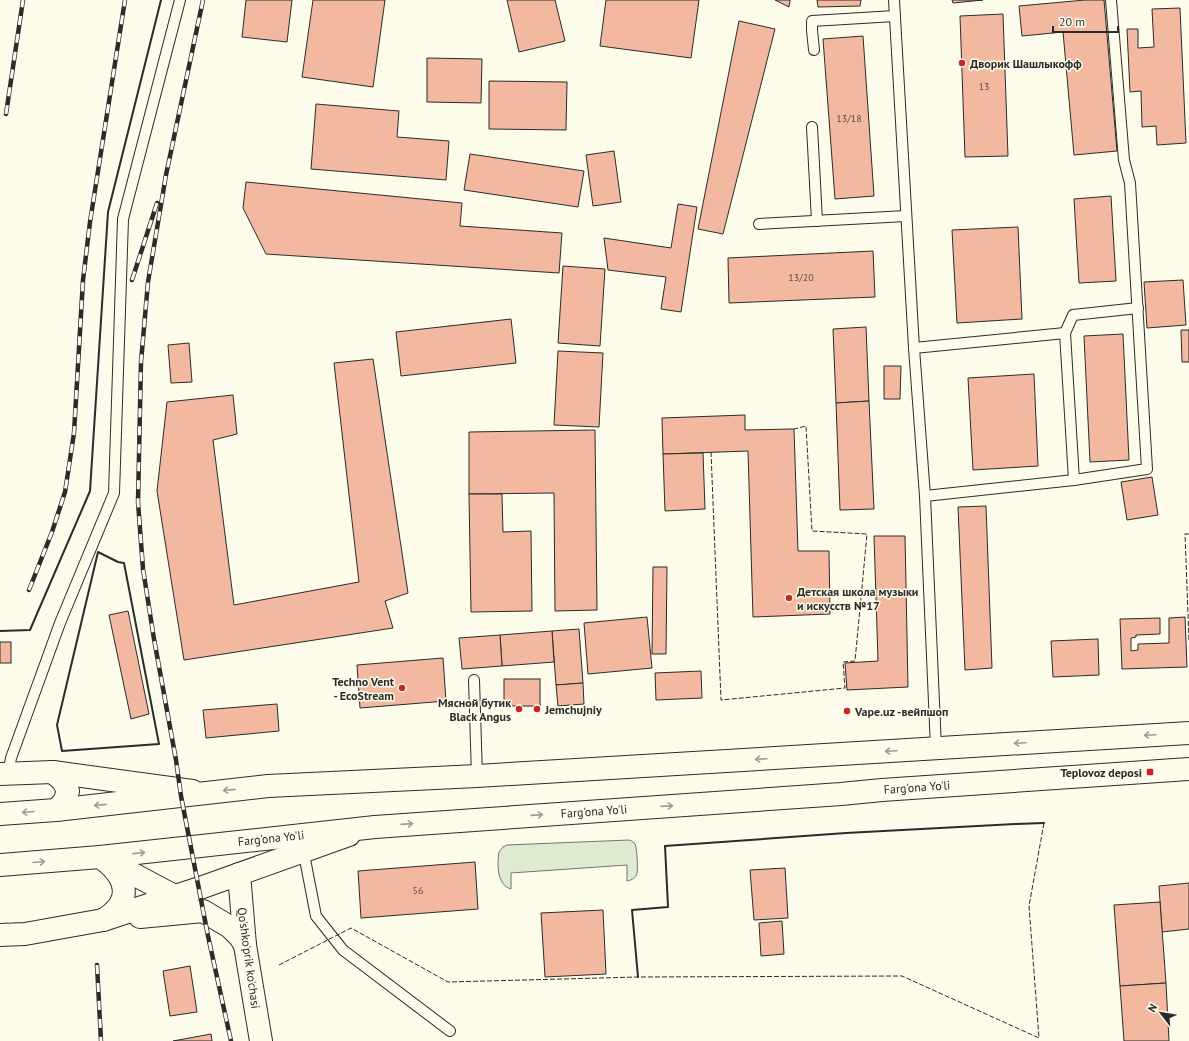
<svg xmlns="http://www.w3.org/2000/svg" width="1189" height="1041" viewBox="0 0 1189 1041" font-family="'PT Sans',sans-serif">
<style>
.green{fill:#deebd1;stroke:#74746e}
.building{fill:#f2b8a0;stroke:#2b2b2b}
.lines{fill:none;stroke-linecap:round;stroke-linejoin:round}
.service-casing{stroke:#2b2b2b;stroke-width:12}
.tertiary-casing{stroke:#2b2b2b;stroke-width:24}
.primary-casing{stroke:#2b2b2b;stroke-width:24}
.service{stroke:#fdfbea;stroke-width:10}
.tertiary{stroke:#fdfbea;stroke-width:22}
.primary{stroke:#fdfbea;stroke-width:22}
.rail-casing{stroke:#2b2b2b;stroke-width:4.5}
.rail{stroke:#fdfbea;stroke-width:3;stroke-dasharray:9;stroke-linecap:butt}
.fence{stroke:#2b2b2b;stroke-width:1;stroke-dasharray:5 2;stroke-linecap:butt}
.wall{stroke:#2b2b2b;stroke-width:2}
.oneway{stroke:#9e9d94}
.poi-dot{fill:#c62828;stroke:#fdfbea;stroke-width:1.5}
.labels{text-anchor:middle;dominant-baseline:central;stroke-width:3;stroke-linejoin:round;paint-order:stroke}
.number-label{font-size:10px;fill:#5d4e48}
.poi-label{font-size:12px;font-weight:bold;fill:#2b2b2b;stroke:#fdfbea;text-anchor:start}
.street-label{font-size:12px;fill:#2b2b2b;stroke:#fdfbea}
</style>
<rect width="100%" height="100%" fill="#fdfbea"/>
<path class="green" d="M629,840C632,841 632,841 635,844C637,847 638,869 637,873C636,878 632,880 627,881V865L511,873V889C497,885 497,865 499,852L503,847L507,845Z"/>
<g class="building">
<path d="M246,0H292L287,42L242,37Z"/>
<path d="M313,0H385L373,87L302,77Z"/>
<path d="M507,0H555L565,41L519,52Z"/>
<path d="M606,0H699L691,58L600,46Z"/>
<path d="M775,0H790L789,7Z"/>
<path d="M817,0H861L860,6L818,7Z"/>
<path d="M952,0H983L953,3Z"/>
<path d="M1085,0H1104L1117,151L1074,155L1063,32L1022,36L1019,6Z"/>
<path d="M1180,8L1186,143L1157,145L1156,126L1142,127L1141,91L1130,92L1127,29H1138V48L1154,47L1152,9Z"/>
<path d="M1003,14L1008,156L965,157L960,16Z"/>
<path d="M739,21L775,29L723,234L698,229Z"/>
<path d="M863,36L874,196L835,199L823,39Z"/>
<path d="M427,58L482,59L481,103L427,102Z"/>
<path d="M489,81L567,82L566,130L489,129Z"/>
<path d="M316,104L399,111L397,137L449,141L446,180L311,169Z"/>
<path d="M614,151L621,202L593,206L586,155Z"/>
<path d="M470,154L584,171L578,207L464,190Z"/>
<path d="M246,182L462,203L460,226L562,233L559,273L266,254L243,208Z"/>
<path d="M1111,196L1116,281L1079,283L1074,199Z"/>
<path d="M678,204L697,207L681,312L661,309L666,277L608,270L604,238L671,248Z"/>
<path d="M1018,227L1022,319L957,323L952,230Z"/>
<path d="M873,251L875,297L729,303L728,258Z"/>
<path d="M563,266L605,269L600,346L558,343Z"/>
<path d="M1183,280L1186,325L1147,328L1144,282Z"/>
<path d="M511,319L516,363L401,376L396,332Z"/>
<path d="M866,327L869,401L836,403L833,329Z"/>
<path d="M1181,330H1189V362H1182Z"/>
<path d="M1123,334L1129,460L1090,462L1084,336Z"/>
<path d="M189,343L192,382L171,383L168,345Z"/>
<path d="M558,351L603,353L599,427L554,425Z"/>
<path d="M373,359L408,593L385,601L393,628L184,660L157,491L167,402L233,395L237,434L213,440L234,605L359,582L334,363Z"/>
<path d="M884,366H901L900,399H884Z"/>
<path d="M1034,374L1038,466L973,470L968,378Z"/>
<path d="M869,401L874,509L840,510L836,403Z"/>
<path d="M745,415V430L794,429L798,551H829L830,614L753,617L748,451L663,454L662,418Z"/>
<path d="M595,430L597,610L555,611L554,493L469,494V432Z"/>
<path d="M703,453L705,509L665,511L663,454Z"/>
<path d="M1152,477L1158,515L1127,520L1121,482Z"/>
<path d="M469,494H502L503,532L531,531L532,611L471,612Z"/>
<path d="M986,506L992,668L965,670L958,507Z"/>
<path d="M874,536H905L908,687L847,690L845,663L878,661Z"/>
<path d="M653,567H667L666,654H652Z"/>
<path d="M128,611L149,714L131,719L109,615Z"/>
<path d="M647,617L652,668L588,674L584,623Z"/>
<path d="M1185,617L1187,667L1122,669L1120,619L1160,618V634L1136,635V637L1131,638V651L1138,650V644L1169,643V618Z"/>
<path d="M579,629L583,683L556,685L552,631Z"/>
<path d="M552,631L554,662L502,666L500,635Z"/>
<path d="M500,635L502,666L462,669L459,638Z"/>
<path d="M1098,639L1099,675L1053,677L1051,641Z"/>
<rect x="0" y="642" width="11" height="21"/>
<path d="M443,658L446,701L360,708L357,665Z"/>
<path d="M701,671L702,698L656,700L655,673Z"/>
<rect x="504" y="679" width="36" height="27"/>
<path d="M583,683L584,704L558,706L556,685Z"/>
<path d="M277,704L279,731L206,738L203,710Z"/>
<path d="M475,862L478,909L361,918L358,871Z"/>
<path d="M785,868L788,918L754,920L750,870Z"/>
<path d="M1189,883V929L1162,932L1159,886Z"/>
<path d="M1160,902L1166,983L1120,986L1114,905Z"/>
<path d="M603,910L606,974L545,977L541,913Z"/>
<path d="M782,921L784,954L761,956L759,923Z"/>
<path d="M190,966L197,1012L170,1016L163,971Z"/>
<path d="M1166,983L1169,1041H1124L1120,986Z"/>
<path d="M211,1034L212,1041H173Z"/>
</g>
<g class="lines">
<g class="service-casing">
<g id="service">
<path d="M894,0L914,348L925,496L936,748"/>
<path d="M814,50L812,30V21L895,16"/>
<path d="M812,127L817,221"/>
<path d="M759,224L906,216"/>
<path d="M1065,333L1073,315L1138,308"/>
<path d="M914,348L1065,333L1074,480L925,496"/>
<path d="M1074,480L1147,469L1130,183L1124,160L1111,0"/>
<path d="M474,680L477,776"/>
<path d="M8,774L11,758L60,623L114,493L123,219L180,0"/>
<path d="M303,849L316,916L343,950L450,1031"/>
</g>
</g>
<g class="tertiary-casing">
<g id="tertiary">
<path d="M0,774L53,772L192,791"/>
<path d="M103,858L182,900"/>
<path d="M239,874L245,945L261,1041"/>
<path d="M140,917L203,911L230,927L240,937L245,945"/>
<path d="M0,935L25,934L103,920L200,888L349,835"/>
</g>
</g>
<g class="primary-casing">
<g id="primary">
<path d="M53,772L63,781L68,791L64,802L56,810"/>
<path d="M0,814L56,810L268,786L477,776L1189,733"/>
<path d="M100,857C127,876 135,901 103,920"/>
<path d="M0,865L100,857L375,827L841,794L882,790L1189,769"/>
</g>
</g>
<use href="#service" class="service"/>
<use href="#tertiary" class="tertiary"/>
<use href="#primary" class="primary"/>
<g class="rail-casing">
<g id="rail">
<path d="M203,0L166,175L148,282L141,362L138,502L143,569L154,639L176,760L181,796L208,936L231,1041"/>
<path d="M6,114L23,0"/>
<path d="M132,280L157,203"/>
<path d="M29,590L52,532L65,492L74,433L83,280L90,222L125,0"/>
<path d="M97,965L101,1041"/>
</g>
</g>
<use href="#rail" class="rail"/>
<g class="fence">
<path d="M711,452L721,700L845,688L843,662L855,661L867,534L812,531L806,426L794,429"/>
<path d="M1189,534H1185L1189,641"/>
<path d="M279,965L351,928L448,982L638,977L902,976L1039,1038L1029,906L1044,823"/>
</g>
<g class="wall">
<path d="M98,552L118,562L124,563L159,744L62,751L57,725Z"/>
<path d="M0,631L30,630L90,491L108,212L161,0"/>
<path d="M638,977L632,910L668,907L665,846L846,833L1015,824L1044,823"/>
</g>
</g>
<defs><path id="oneway-shaft" d="M-6 0H5M1.5-3L5.5 0L1.5 3" fill="none" stroke-width="1.6" stroke-linecap="round" stroke-linejoin="round"/></defs>
<g class="oneway">
<use href="#oneway-shaft" transform="translate(1150 735) rotate(177)"/>
<use href="#oneway-shaft" transform="translate(1020 743) rotate(177)"/>
<use href="#oneway-shaft" transform="translate(891 751) rotate(177)"/>
<use href="#oneway-shaft" transform="translate(761 759) rotate(177)"/>
<use href="#oneway-shaft" transform="translate(229 790) rotate(174)"/>
<use href="#oneway-shaft" transform="translate(100 805) rotate(174)"/>
<use href="#oneway-shaft" transform="translate(667 806) rotate(-4)"/>
<use href="#oneway-shaft" transform="translate(28 812) rotate(175)"/>
<use href="#oneway-shaft" transform="translate(537 815) rotate(-4)"/>
<use href="#oneway-shaft" transform="translate(407 824) rotate(-4)"/>
<use href="#oneway-shaft" transform="translate(139 853) rotate(-6)"/>
<use href="#oneway-shaft" transform="translate(39 862) rotate(-5)"/>
</g>
<g class="poi-dot">
<circle cx="962" cy="63" r="4"/>
<circle cx="789" cy="598" r="4"/>
<circle cx="402" cy="688" r="4"/>
<circle cx="519" cy="709" r="4"/>
<circle cx="537" cy="709" r="4"/>
<circle cx="847" cy="711" r="4"/>
<rect x="1146" y="768" width="8" height="8" rx="2"/>
</g>
<g class="labels">
<g class="number-label">
<text x="984" y="86">13</text>
<text x="849" y="118">13/18</text>
<text x="801" y="277">13/20</text>
<text x="418" y="890">56</text>
</g>
<g class="poi-label">
<text x="970" y="63">Дворик Шашлыкофф</text>
<text x="797" y="591">Детская школа музыки<tspan x="797" dy="14">и искусств №17</tspan></text>
<text x="394" y="681" text-anchor="end">Techno Vent<tspan x="394" dy="14">- EcoStream</tspan></text>
<text x="511" y="702" text-anchor="end">Мясной бутик<tspan x="511" dy="14">Black Angus</tspan></text>
<text x="545" y="709">Jemchujniy</text>
<text x="855" y="711">Vape.uz -вейпшоп</text>
<text x="1142" y="772" text-anchor="end">Teplovoz deposi</text>
</g>
<g class="street-label">
<text transform="translate(917 787) rotate(-4)">Farg'ona Yo'li</text>
<text transform="translate(594 811) rotate(-4)">Farg'ona Yo'li</text>
<text transform="translate(271 838) rotate(-6)">Farg'ona Yo'li</text>
<text transform="translate(249 958) rotate(82)">Qo'shko'prik ko'chasi</text>
</g>
</g>
<g transform="translate(1161 1013) rotate(301)" stroke="#fdfbea" stroke-width="3" paint-order="stroke">
<path d="M0-3L7 15L0 10L-7 15Z" fill="#2b2b2b"/>
<text y="-6" font-size="11" font-weight="bold" text-anchor="middle" fill="#2b2b2b">N</text>
</g>
<path d="M1053 26v6h65v-6" fill="none" stroke="#2b2b2b" stroke-width="2"/>
<text x="1059" y="26" font-size="12" fill="#2b2b2b" stroke="#fdfbea" stroke-width="3" paint-order="stroke">20 m</text>
</svg>
